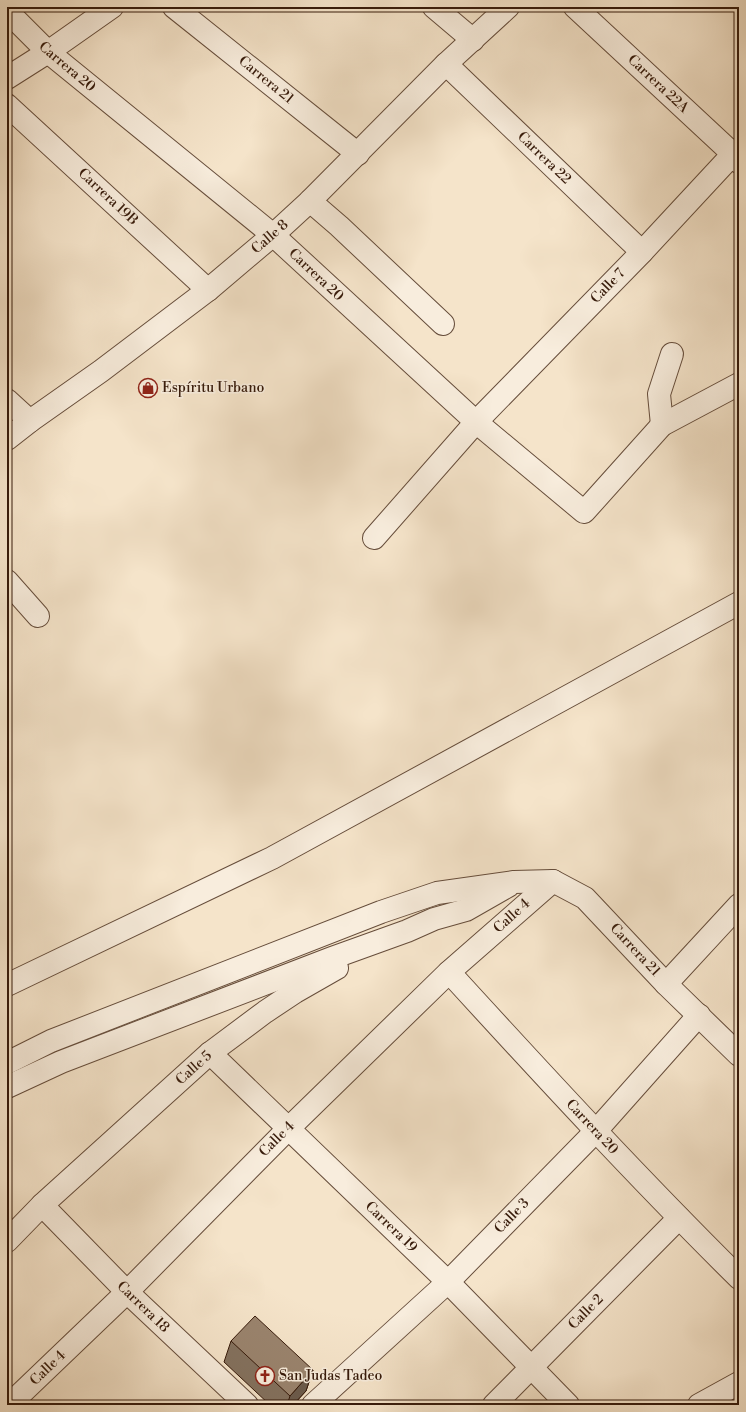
<svg xmlns="http://www.w3.org/2000/svg" width="746" height="1412" viewBox="0 0 746 1412" font-family="'Libre Bodoni',serif">
<style>
.lines{fill:none;stroke-linecap:round;stroke-linejoin:round}
.minor-casing{stroke:#664d3b;stroke-width:24}
.minor{stroke:#f8eddd;stroke-width:22}
.wall{fill:#84725f;stroke:#371b0b}
.shaded-wall{fill:#6c5c4d;stroke:#371b0b}
.building{fill:#9a846e;stroke:#371b0b}
.labels{text-anchor:middle;dominant-baseline:central;stroke-width:3;stroke-linejoin:round;paint-order:stroke}
.street-label{font-size:14px;fill:#371b0b;stroke:#f8eddd}
.poi-label{font-size:14px;fill:#371b0b;stroke:#f8eddd;text-anchor:start}
</style>
<rect width="100%" height="100%" fill="#f5e4ca"/>
<filter id="stains"><feTurbulence type="fractalNoise" baseFrequency=".005" numOctaves="4"/><feColorMatrix values="0 0 0 0 .2 0 0 0 0 .09 0 0 0 0 .02 0 0 0 .5 -.17"/></filter>
<radialGradient id="worn" r=".72"><stop offset=".6" stop-color="#630" stop-opacity="0"/><stop offset="1" stop-color="#630" stop-opacity=".3"/></radialGradient>
<g class="lines">
<g class="minor-casing">
<g id="minor">
<path d="M174,7L358,154"/>
<path d="M434,7L473,40"/>
<path d="M575,7L733,154L739,162"/>
<path d="M7,11L48,52L273,235L476,422L584,512L662,425L739,384"/>
<path d="M446,64L642,252"/>
<path d="M7,78L48,52L112,7"/>
<path d="M7,105L208,290"/>
<path d="M310,201L339,226L443,324"/>
<path d="M7,400L30,421"/>
<path d="M662,425L659,394L672,354"/>
<path d="M7,439L30,421L101,371L208,290L273,235L310,201L446,64L508,7"/>
<path d="M374,538L476,422L642,252L733,154L739,149"/>
<path d="M7,581L38,616"/>
<path d="M449,972C544,1076 639,1179 739,1278"/>
<path d="M666,984L739,905"/>
<path d="M7,985L272,858L739,603"/>
<path d="M210,1053L448,1282L568,1405"/>
<path d="M7,1063L51,1041L381,912L437,893L514,882L553,881L585,898L666,984L739,1055"/>
<path d="M7,1087L61,1062L332,958L407,931L434,919L466,910L508,886"/>
<path d="M42,1205L127,1292L247,1405"/>
<path d="M7,1241L42,1205L210,1053L265,1012L295,992L337,968"/>
<path d="M9,1405L127,1292L289,1128L449,972L553,881"/>
<path d="M313,1405L448,1282L595,1132L699,1015"/>
<path d="M494,1405L679,1218"/>
<path d="M699,1405L739,1383"/>
</g>
</g>
<use href="#minor" class="minor"/>
</g>
<path class="wall" d="M231,1341L313,1370L306,1391L293,1405H270L224,1362Z"/>
<path class="shaded-wall" d="M313,1370L306,1391L293,1405H287L290,1396Z"/>
<path class="building" d="M255,1316L313,1370L290,1396L231,1341Z"/>
<defs>
<g id="shop-ring" transform="scale(1)"><circle r="9.5" fill="#f8eddd" stroke="#8f2418" stroke-width="1.5"/><path d="M-5-2.5h2.3a2.7 3.5 0 0 1 5.4 0H5L5.5 6h-11ZM-1.5-2.5h3a1.5 2.3 0 0 0-3 0Z" fill="#8f2418"/></g>
<g id="church-ring" transform="scale(1)"><circle r="9.5" fill="#f8eddd" stroke="#8f2418" stroke-width="1.5"/><path d="M-1.2-6h2.4v3.5h3.3v2.4h-3.3V6h-2.4V-.1h-3.3v-2.4h3.3Z" fill="#8f2418"/></g>
</defs>
<g fill-rule="evenodd">
<use href="#shop-ring" x="148" y="388"/>
<use href="#church-ring" x="265" y="1376"/>
</g>
<g class="labels">
<g class="street-label">
<text transform="translate(67 67) rotate(40)">Carrera 20</text>
<text transform="translate(266 80) rotate(39)">Carrera 21</text>
<text transform="translate(658 84) rotate(43)">Carrera 22A</text>
<text transform="translate(544 158) rotate(44)">Carrera 22</text>
<text transform="translate(108 197) rotate(43)">Carrera 19B</text>
<text transform="translate(270 237) rotate(-41)">Calle 8</text>
<text transform="translate(316 275) rotate(43)">Carrera 20</text>
<text transform="translate(608 286) rotate(-46)">Calle 7</text>
<text transform="translate(512 916) rotate(-42)">Calle 4</text>
<text transform="translate(635 950) rotate(47)">Carrera 21</text>
<text transform="translate(194 1068) rotate(-42)">Calle 5</text>
<text transform="translate(592 1127) rotate(47)">Carrera 20</text>
<text transform="translate(277 1139) rotate(-45)">Calle 4</text>
<text transform="translate(512 1216) rotate(-46)">Calle 3</text>
<text transform="translate(391 1227) rotate(44)">Carrera 19</text>
<text transform="translate(143 1307) rotate(44)">Carrera 18</text>
<text transform="translate(586 1312) rotate(-45)">Calle 2</text>
<text transform="translate(48 1368) rotate(-44)">Calle 4</text>
</g>
<g class="poi-label">
<text x="162" y="388">Espíritu Urbano</text>
<text x="279" y="1376">San Judas Tadeo</text>
</g>
</g>
<rect width="746" height="1412" fill="none" stroke="#f5e4ca" stroke-width="24"/>
<rect x="8" y="8" width="730" height="1396" fill="none" stroke="#371b0b" stroke-width="2"/>
<rect x="12" y="12" width="722" height="1388" fill="none" stroke="#371b0b"/>
<rect width="100%" height="100%" filter="url(#stains)"/>
<rect width="100%" height="100%" fill="url(#worn)"/>
</svg>
